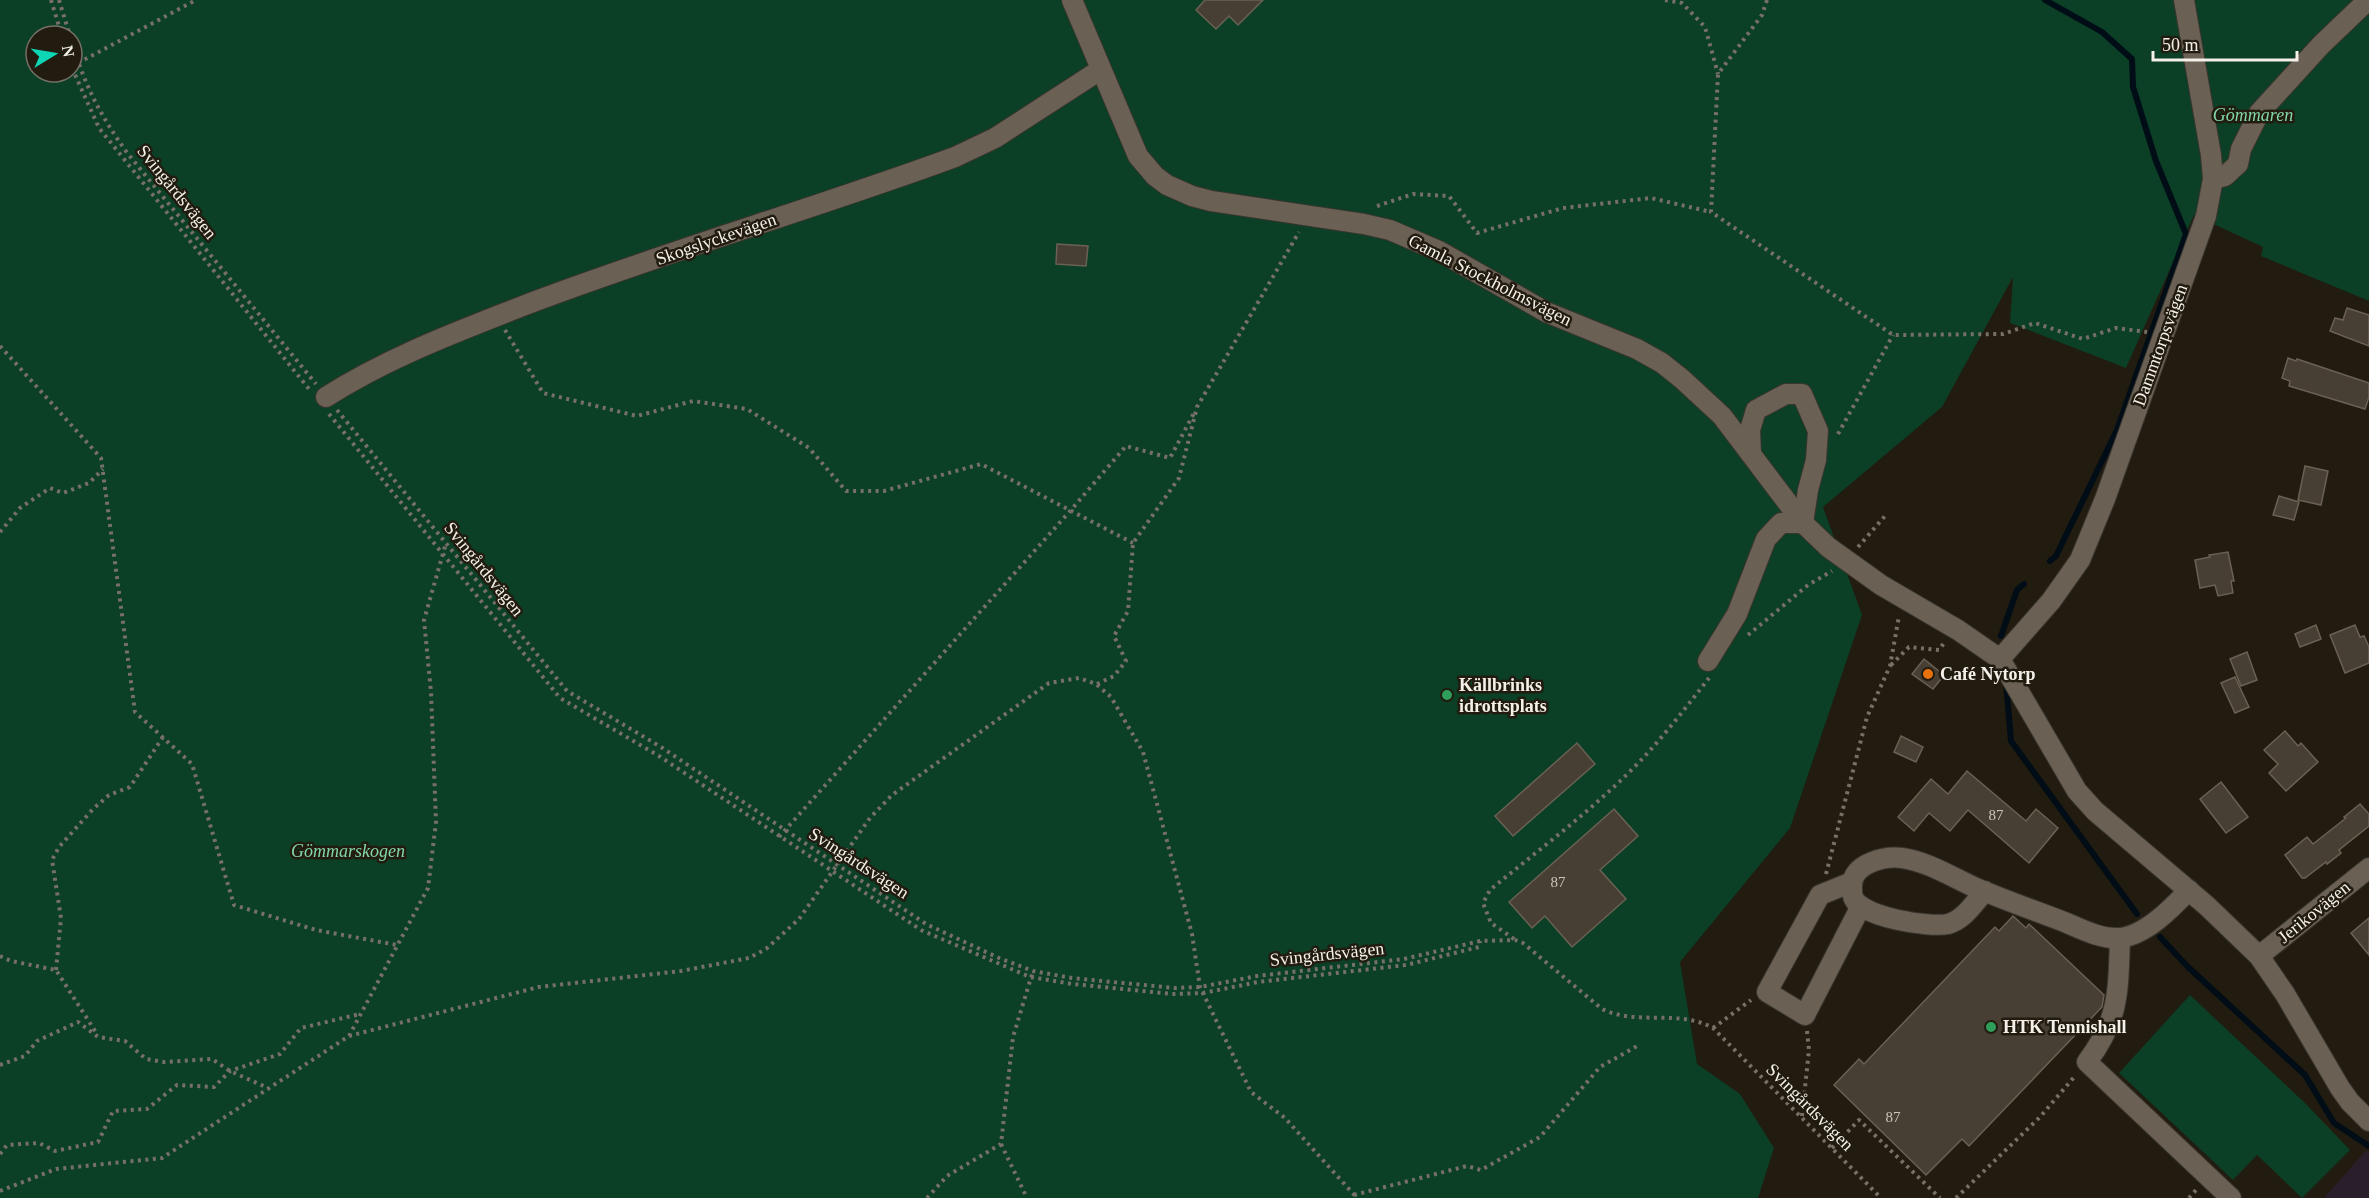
<svg xmlns="http://www.w3.org/2000/svg" width="2369" height="1198" viewBox="0 0 2369 1198" font-family="'Times New Roman',serif">
<style>
.education{fill:#2a1e2b}
.green{fill:#0b3f26;fill-rule:evenodd}
.lines{fill:none;stroke-linecap:round;stroke-linejoin:round}
.stream{stroke:#000d16;stroke-width:6}
.building{fill:#473f33;stroke:#6a6154;stroke-width:1.5}
.minor-casing{stroke:#3a352f;stroke-width:22}
.path{stroke:#777067;stroke-width:4;stroke-dasharray:3 4.5;stroke-linecap:butt}
.minor{stroke:#6a6154;stroke-width:20}
.food-dot{fill:#e8710a;stroke:#221b10;stroke-width:2}
.leisure-dot{fill:#2e9e5b;stroke:#221b10;stroke-width:2}
.labels{text-anchor:middle;dominant-baseline:central;stroke-width:5;stroke-linejoin:round;paint-order:stroke}
.number-label{font-size:15px;fill:#cac4bc}
.park-label{font-size:18px;font-style:italic;fill:#81d7a7;stroke:#221b10}
.street-label{font-size:18px;fill:#f5f0e9;stroke:#221b10}
.poi-label{font-size:18px;font-weight:bold;fill:#f5f0e9;stroke:#221b10;text-anchor:start}
</style>
<rect width="100%" height="100%" fill="#221b10"/>
<path class="education" d="M2366,1150L2369,1152V1198H2324Z"/>
<g class="green">
<path d="M0,0H2369V301L2261,256L2263,247L2194,215L2126,368L2010,323L2013,277L1942,407L1823,507L1862,615L1790,828L1680,962L1697,1064L1740,1094L1774,1148L1758,1198H0ZM36,36H72V72H36Z"/>
<path d="M2190,995L2305,1103L2350,1150L2302,1198L2257,1155L2233,1180L2119,1073Z"/>
</g>
<g class="lines">
<g class="stream">
<path d="M2045,0L2102,32L2132,59L2133,87L2156,161L2186,234L2117,430L2056,556L2050,561"/>
<path d="M2001,636L2017,590L2024,584"/>
<path d="M2006,682L2011,741L2137,914"/>
<path d="M2160,937L2187,966L2305,1075L2334,1123L2369,1146"/>
</g>
</g>
<g class="building">
<path d="M1205,0H1263L1238,25L1229,16L1216,29L1196,10Z"/>
<path d="M1057,244L1088,246L1086,266L1056,264Z"/>
<path d="M2347,308L2369,315V346L2330,331L2335,318L2343,320Z"/>
<path d="M2288,358L2296,361L2297,359L2369,383V397L2365,409L2289,386L2290,381L2282,378Z"/>
<path d="M2305,466L2328,471L2321,505L2298,500Z"/>
<path d="M2279,496L2299,502L2294,520L2273,515Z"/>
<path d="M2228,552L2234,581H2231L2233,593L2218,596L2215,585L2200,588L2195,560L2210,557L2209,555Z"/>
<path d="M2316,625L2321,639L2300,647L2295,634Z"/>
<path d="M2355,625L2360,637L2364,636L2369,647V663L2345,673L2330,635Z"/>
<path d="M2247,652L2257,680L2241,686L2230,659Z"/>
<path d="M1924,659L1944,675L1933,689L1912,674Z"/>
<path d="M2235,677L2249,707L2235,713L2221,683Z"/>
<path d="M2285,731L2298,746L2301,743L2318,762L2286,791L2269,773L2278,764L2264,750Z"/>
<path d="M1901,736L1923,747L1916,762L1894,752Z"/>
<path d="M1577,743L1595,764L1513,836L1495,816Z"/>
<path d="M1967,771L2026,821L2036,809L2058,828L2029,863L1968,810L1950,831L1929,813L1914,831L1898,817L1931,779L1948,794Z"/>
<path d="M2221,782L2248,817L2226,833L2200,799Z"/>
<path d="M2360,804L2369,814V826L2339,850L2341,853L2327,864L2326,862L2305,878H2302L2285,855L2307,837L2313,844L2346,818L2344,817Z"/>
<path d="M1614,809L1638,836L1600,870L1626,899L1572,947L1545,916L1532,928L1509,902Z"/>
<path d="M2013,916L2026,928L2029,924L2104,995L2102,1007L1969,1146L1962,1139L1926,1175L1834,1085L1859,1059L1864,1064L1995,927L1999,931Z"/>
<path d="M2369,918V955L2351,933Z"/>
</g>
<g class="lines">
<g class="minor-casing">
<g id="minor">
<path d="M1072,0L1138,156L1155,176L1167,185L1192,196L1211,201L1364,224L1390,230L1439,251L1546,312L1637,349L1662,363L1682,379L1722,416L1803,523L1828,547L1881,585L1958,630L2000,659L2077,791L2095,811L2207,906L2259,956L2285,994L2340,1088L2350,1102L2369,1121"/>
<path d="M2213,179L2225,176L2238,164L2241,149L2259,113L2321,45L2368,0"/>
<path d="M326,397C387,358 454,333 520,307C663,252 811,210 955,157L995,138L1100,70"/>
<path d="M2000,659L2051,601L2080,560L2105,499L2206,216L2213,179L2211,155L2184,0"/>
<path d="M1708,661L1737,614L1766,539L1781,523H1803L1808,490L1816,460L1818,431L1802,394H1786L1756,410L1750,430L1751,454"/>
<path d="M1852,882L1820,895L1767,992L1805,1015L1861,906"/>
<path d="M1985,891C1974,903 1964,920 1948,924C1929,928 1863,917 1854,899C1852,896 1852,889 1852,886C1852,863 1885,856 1902,858C1926,861 1952,877 1974,887C2004,900 2036,911 2067,923C2083,930 2101,939 2119,938C2145,936 2172,908 2189,890"/>
<path d="M2120,938C2118,991 2120,1018 2087,1062L2231,1198"/>
<path d="M2259,956L2369,868"/>
</g>
</g>
<g class="path">
<path d="M51,0L62,36"/>
<path d="M59,0L70,36"/>
<path d="M1665,0L1682,3L1705,27L1718,74"/>
<path d="M1767,0L1762,15L1718,74L1711,212L1893,335L2003,334L2035,323L2083,339L2116,328L2147,332"/>
<path d="M72,43C86,88 100,115 128,154L316,384"/>
<path d="M78,63L196,0"/>
<path d="M72,68L99,128L309,389"/>
<path d="M1377,206L1413,194L1449,196L1477,233L1563,208L1651,198L1711,212"/>
<path d="M505,330L543,393L637,416L693,401L747,409L809,448L846,491H884L981,464L1133,543"/>
<path d="M0,346L101,458L135,712L192,764L234,905L316,930L397,945"/>
<path d="M337,410L567,691L661,747L926,924L999,958L1033,971L1072,978L1174,988L1200,987L1257,976L1404,959L1480,941L1515,940L1523,943L1602,1009C1637,1026 1679,1009 1713,1028L1881,1198"/>
<path d="M329,414L560,698L659,756L921,930L1030,977L1073,984L1172,994L1203,993L1258,982L1406,965L1479,947L1480,941"/>
<path d="M1838,434L1893,335"/>
<path d="M0,532L20,508L50,488L63,493L89,483L103,469"/>
<path d="M1858,547L1885,516"/>
<path d="M1748,635L1808,585L1832,571"/>
<path d="M1891,665L1909,647L1939,650L1944,643"/>
<path d="M1097,684L1114,676L1126,661L1114,636L1128,611L1133,543L1179,478L1197,407L1299,232"/>
<path d="M779,837L1071,510L1126,446L1170,458L1194,413"/>
<path d="M1826,874L1867,717L1890,666L1899,616"/>
<path d="M1514,939L1491,923L1483,903L1490,890C1542,847 1598,806 1644,757C1667,732 1688,705 1709,678"/>
<path d="M0,956L11,961L56,970L97,1034"/>
<path d="M56,970L61,918L52,860L59,847L93,809L109,795L130,787L163,737"/>
<path d="M1713,1028L1751,1000"/>
<path d="M349,1036L428,888L436,822L431,692L424,620L446,543"/>
<path d="M0,1065L25,1056L37,1041L78,1022L98,1037L125,1041L146,1059L164,1062L212,1059L230,1071L268,1088"/>
<path d="M1802,1116L1809,1050L1807,1031"/>
<path d="M1001,1144L1027,1198"/>
<path d="M1832,1148L1859,1120L1940,1198"/>
<path d="M0,1154L7,1145L39,1143L55,1151L98,1142L113,1111L147,1109L177,1085L214,1087L230,1071L280,1054L301,1028L360,1014"/>
<path d="M0,1191L56,1169L162,1158L349,1036L539,987L681,971L749,958L766,949L799,919L870,818L892,795L1049,683L1079,678L1096,684L1111,697L1143,752L1192,934L1200,987L1251,1092L1285,1118L1357,1198"/>
<path d="M1354,1195L1467,1166L1481,1170L1540,1137L1600,1067L1639,1045"/>
<path d="M927,1198L947,1176L1001,1144L1013,1037L1033,971"/>
<path d="M1956,1198L2040,1117L2075,1076"/>
<path d="M2189,1198L2196,1190"/>
</g>
<use href="#minor" class="minor"/>
</g>
<circle class="food-dot" cx="1928" cy="674" r="6"/>
<g class="leisure-dot">
<circle cx="1447" cy="695" r="6"/>
<circle cx="1991" cy="1027" r="6"/>
</g>
<g class="labels">
<g class="number-label">
<text x="1996" y="815">87</text>
<text x="1558" y="882">87</text>
<text x="1893" y="1117">87</text>
</g>
<g class="park-label">
<text x="2253" y="115">Gömmaren</text>
<text x="348" y="851">Gömmarskogen</text>
</g>
<g class="street-label">
<text transform="translate(177 192) rotate(51)">Svingårdsvägen</text>
<text transform="translate(716 239) rotate(-19)">Skogslyckevägen</text>
<text transform="translate(1490 280) rotate(27)">Gamla Stockholmsvägen</text>
<text transform="translate(2160 345) rotate(-70)">Dammtorpsvägen</text>
<text transform="translate(484 569) rotate(51)">Svingårdsvägen</text>
<text transform="translate(859 863) rotate(33)">Svingårdsvägen</text>
<text transform="translate(2314 912) rotate(-39)">Jerikovägen</text>
<text transform="translate(1327 954) rotate(-6)">Svingårdsvägen</text>
<text transform="translate(1810 1107) rotate(45)">Svingårdsvägen</text>
</g>
<g class="poi-label">
<text x="1940" y="674">Café Nytorp</text>
<text x="1459" y="685">Källbrinks<tspan x="1459" dy="21">idrottsplats</tspan></text>
<text x="2003" y="1027">HTK Tennishall</text>
</g>
</g>
<g transform="translate(54 54) rotate(79)"><circle r="28" fill="#221b10" stroke="#767067" stroke-width="1.5"/>
<path d="M0-4.5L10 22L0 15L-10 22Z" fill="#0ed5b4"/>
<text y="-9" font-size="16" font-weight="bold" text-anchor="middle" fill="#f5f0e9">N</text>
</g>
<path d="M2153 51v9h144v-9" fill="none" stroke="#f5f0e9" stroke-width="3"/>
<text x="2162" y="51" font-size="18" fill="#f5f0e9" stroke="#221b10" stroke-width="4.5" paint-order="stroke">50 m</text>
</svg>
